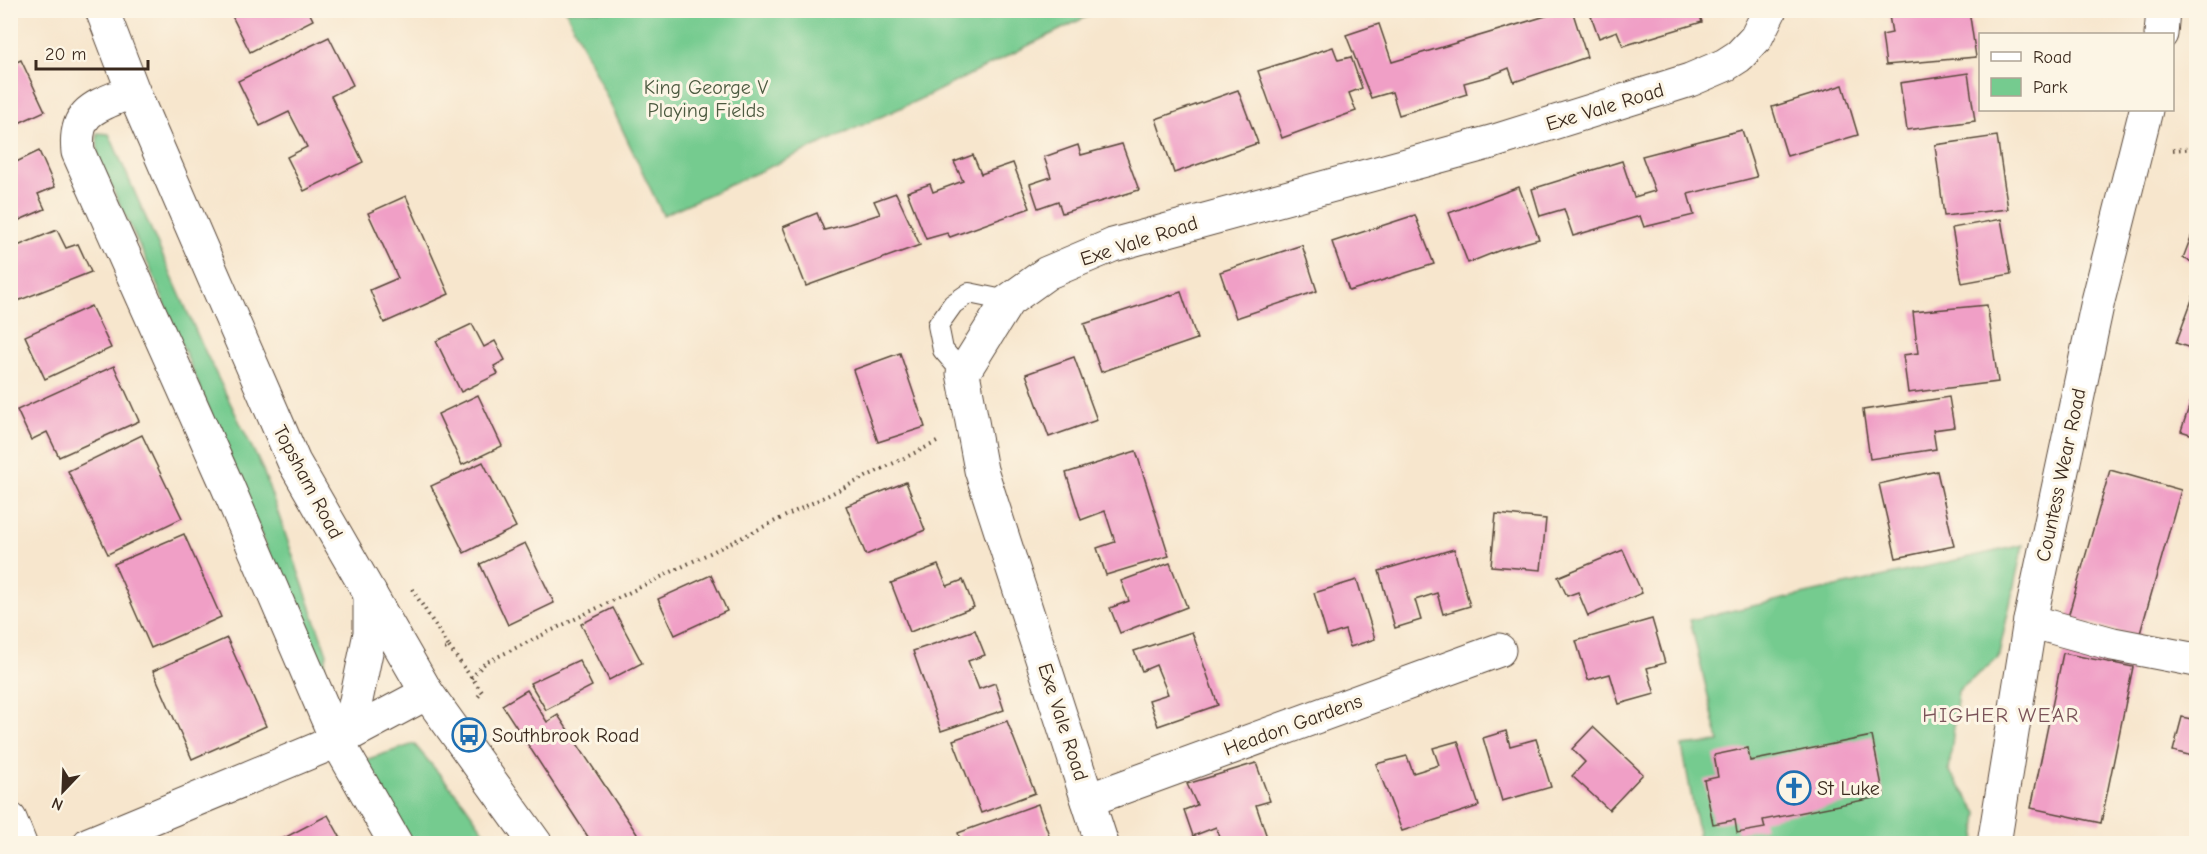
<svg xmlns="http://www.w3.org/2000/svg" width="2207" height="854" viewBox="0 0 2207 854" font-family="'Comic Neue',sans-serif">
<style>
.green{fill:#75cb8f;stroke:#587a56;stroke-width:1.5}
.building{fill:#f09fc6}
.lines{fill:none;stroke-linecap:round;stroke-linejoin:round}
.service-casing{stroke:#574638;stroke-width:22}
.minor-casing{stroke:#574638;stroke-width:35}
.primary-casing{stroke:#574638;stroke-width:35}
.path{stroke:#574638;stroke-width:4;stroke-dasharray:1.5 4.5;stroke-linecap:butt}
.service{stroke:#fff;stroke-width:20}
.minor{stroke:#fff;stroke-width:33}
.primary{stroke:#fff;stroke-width:33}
.labels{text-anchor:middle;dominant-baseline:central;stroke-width:6;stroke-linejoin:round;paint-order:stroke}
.park-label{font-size:20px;fill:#4c5a40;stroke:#fcf5e5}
.street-label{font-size:20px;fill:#3b2a1e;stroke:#fcf5e5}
.poi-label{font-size:20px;fill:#3b2a1e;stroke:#fcf5e5;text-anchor:start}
.neighbourhood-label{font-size:21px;letter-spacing:1.5px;fill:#7a5359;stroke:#fcf5e5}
</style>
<rect width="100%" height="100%" fill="#fcf5e5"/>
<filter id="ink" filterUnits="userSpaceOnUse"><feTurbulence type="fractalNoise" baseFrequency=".0167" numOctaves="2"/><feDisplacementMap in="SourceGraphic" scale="12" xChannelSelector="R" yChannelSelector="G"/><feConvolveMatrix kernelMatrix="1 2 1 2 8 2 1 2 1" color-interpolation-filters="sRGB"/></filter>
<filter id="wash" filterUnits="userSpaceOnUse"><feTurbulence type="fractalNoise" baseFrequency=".008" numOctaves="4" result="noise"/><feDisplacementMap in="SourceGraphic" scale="24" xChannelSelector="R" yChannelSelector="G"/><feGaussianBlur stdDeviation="1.35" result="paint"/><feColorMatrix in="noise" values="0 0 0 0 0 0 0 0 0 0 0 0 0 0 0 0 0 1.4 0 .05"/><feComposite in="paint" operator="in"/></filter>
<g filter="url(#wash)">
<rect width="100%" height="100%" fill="#f7e6cd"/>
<g class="green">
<path d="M566,11H1098L927,96L663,215Z"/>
<path d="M97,133L109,134L202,345L263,470L327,654L321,679L150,268L98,158Z"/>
<path d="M2023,545L1998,658L1958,691L1949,771L1978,813L1975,843L1751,844L1750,841L1740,844L1700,843L1682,746L1719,742L1690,620Z"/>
<path d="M414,744L464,803L492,843H398L353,769L368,759Z"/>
</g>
<g id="blocks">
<g class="building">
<path d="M229,10H308L313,20L250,52Z"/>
<path d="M1566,10H1572L1587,57L1514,82L1509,68L1490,76L1464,83L1467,94L1399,115L1392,92L1371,98L1346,35L1379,24L1392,62Z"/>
<path d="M1589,10H1698L1702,22L1623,46L1617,31L1599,38Z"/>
<path d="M1888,10H1969L1976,57L1886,65L1882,35L1892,33Z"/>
<path d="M329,37L353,85L331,96L363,162L304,191L287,157L307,147L289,112L260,126L238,81Z"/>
<path d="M1333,47L1338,60L1351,57L1362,88L1349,93L1356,111L1282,138L1258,71Z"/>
<path d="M21,60L45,111L10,127V65Z"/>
<path d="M1968,73L1975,121L1907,130L1900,83Z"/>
<path d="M1843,85L1858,135L1787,156L1772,107Z"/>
<path d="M1238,90L1258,143L1174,173L1156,119Z"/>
<path d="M1742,130L1757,177L1688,194L1694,215L1644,227L1640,216L1573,236L1564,209L1540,216L1532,189L1622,161L1634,197L1655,191L1642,156Z"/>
<path d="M1997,136L2008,209L1944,216L1935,145Z"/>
<path d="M1122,144L1139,190L1062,213L1058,201L1038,208L1030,184L1051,177L1044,157L1078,145L1081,155Z"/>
<path d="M39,151L55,187L38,194L45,209L10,224V165Z"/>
<path d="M973,155L981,174L1013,163L1030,208L950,237L947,233L926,239L907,192L930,184L933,192L963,181L954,162Z"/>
<path d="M1519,187L1539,239L1503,249L1468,263L1449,213Z"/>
<path d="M896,193L920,245L806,286L783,227L817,213L824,230L849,224L880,214L874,201Z"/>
<path d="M406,196L449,294L384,323L370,290L398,278L368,213Z"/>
<path d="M1415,215L1434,264L1349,291L1332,242Z"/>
<path d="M2001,219L2011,274L1962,283L1952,228Z"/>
<path d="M2196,224V264L2183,258Z"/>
<path d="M57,230L66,248L78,244L91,272L10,304V249Z"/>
<path d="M1302,245L1317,291L1236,318L1220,272Z"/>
<path d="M2196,289V350L2176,343Z"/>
<path d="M1181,292L1197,339L1101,372L1084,324Z"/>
<path d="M1987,305L1998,382L1908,393L1903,355L1918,353L1913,312Z"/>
<path d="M91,306L111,348L45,379L25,336Z"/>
<path d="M472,324L484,347L495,341L505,360L494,366L498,374L461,392L436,341Z"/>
<path d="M900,353L925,427L878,442L853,370Z"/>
<path d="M1074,357L1097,420L1049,437L1026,374Z"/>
<path d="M114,366L139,421L59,457L47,432L31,440L17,410Z"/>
<path d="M2196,386V436L2181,431Z"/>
<path d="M478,395L502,446L462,465L438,414Z"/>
<path d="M1949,397L1954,427L1933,430L1936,449L1870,459L1863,410Z"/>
<path d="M142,435L182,518L108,554L68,471Z"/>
<path d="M1136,451L1169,556L1106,575L1097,548L1115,542L1105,511L1081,520L1066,473Z"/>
<path d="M483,462L516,527L464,553L431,486Z"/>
<path d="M2110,470L2181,490L2139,637L2068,617Z"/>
<path d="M1937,471L1954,546L1896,558L1879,484Z"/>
<path d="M906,482L925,530L866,555L846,506Z"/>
<path d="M1496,514L1546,519L1541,570L1491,566Z"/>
<path d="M184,534L221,617L151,648L114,564Z"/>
<path d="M525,543L554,603L508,625L480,564Z"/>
<path d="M1454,549L1470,606L1443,614L1437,593L1415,600L1421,620L1395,628L1379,571Z"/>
<path d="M1623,550L1642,593L1588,616L1578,592L1567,596L1558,577Z"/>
<path d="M1170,563L1187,607L1120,633L1110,608L1129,601L1121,581Z"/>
<path d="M938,565L947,586L963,580L974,607L910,632L891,583Z"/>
<path d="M711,575L727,611L675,635L658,599Z"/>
<path d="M1357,580L1375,639L1350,647L1345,630L1327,636L1314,593Z"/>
<path d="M613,608L642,663L609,680L581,624Z"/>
<path d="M1652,619L1665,663L1647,668L1655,694L1619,704L1610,674L1588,680L1576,641Z"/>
<path d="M975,630L985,655L968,661L979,689L995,683L1004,710L941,731L913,651Z"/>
<path d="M1192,632L1218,705L1158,726L1149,700L1168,694L1156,665L1142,671L1134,651Z"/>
<path d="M227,638L266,726L192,759L153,671Z"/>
<path d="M2063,653L2133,667L2101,823L2031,808Z"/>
<path d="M579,660L592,686L546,710L530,683Z"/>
<path d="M527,690L547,722L558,715L643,843H592L502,705Z"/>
<path d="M2182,717L2196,720V757L2173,751Z"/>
<path d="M1007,721L1035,793L981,813L953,740Z"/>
<path d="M1593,727L1643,774L1609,810L1572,776L1585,762L1572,749Z"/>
<path d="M1506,731L1510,746L1536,739L1551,787L1502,801L1483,738Z"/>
<path d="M1872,736L1884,796L1763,820L1765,828L1737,833L1735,820L1713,824L1704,780L1718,777L1714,755L1748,748L1750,761Z"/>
<path d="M1458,741L1479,806L1402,831L1376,764L1407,756L1413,773L1439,765L1433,748Z"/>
<path d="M1256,763L1270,801L1256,805L1269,843H1221L1216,827L1193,836L1184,810L1197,805L1187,784Z"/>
<path d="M1038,804L1049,835L1033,841L1034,843H961L958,833Z"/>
<path d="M328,815L343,842L281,843L280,840Z"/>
</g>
</g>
</g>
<g filter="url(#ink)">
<use href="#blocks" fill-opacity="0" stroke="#574638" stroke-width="1.5"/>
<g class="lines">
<g class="service-casing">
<path id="service" d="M963,373L943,350L938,325L953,304L969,293L1008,301"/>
</g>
<g class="minor-casing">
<g id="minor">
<path d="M2161,34L2163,10"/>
<path d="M133,91C99,106 73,108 78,152L227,485L337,741L396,844"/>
<path d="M2030,621L2113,644L2196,660"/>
<path d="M349,734L370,633V593"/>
<path d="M1088,800L1499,650"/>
<path d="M10,819L20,844"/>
<path d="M89,844L337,741L427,693"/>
<path d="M1102,844L981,470L963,373L1008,301L1047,273L1113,245L1495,141L1690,80L1725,65L1739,56L1756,38L1770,10"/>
<path d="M1994,844L2030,621L2098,301L2146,110"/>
</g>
</g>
<g class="primary-casing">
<path id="primary" d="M102,10L133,91L294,462L427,693L536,844"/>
</g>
<g class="path">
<path d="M2173,150L2196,148"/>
<path d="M412,589L449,647L442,650"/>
<path d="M449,647L482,692L476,699"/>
<path d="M471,678L485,663L939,441"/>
</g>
<use href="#service" class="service"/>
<use href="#minor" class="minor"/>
<use href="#primary" class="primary"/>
</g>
</g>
<defs>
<g id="bus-ring" transform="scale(1.725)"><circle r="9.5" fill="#fcf5e5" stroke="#1f6fb2" stroke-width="1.5"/><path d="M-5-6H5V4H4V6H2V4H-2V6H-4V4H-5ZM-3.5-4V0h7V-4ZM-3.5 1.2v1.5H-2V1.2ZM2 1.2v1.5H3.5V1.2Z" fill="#1f6fb2"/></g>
<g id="church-ring" transform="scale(1.725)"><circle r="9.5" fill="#fcf5e5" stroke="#1f6fb2" stroke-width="1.5"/><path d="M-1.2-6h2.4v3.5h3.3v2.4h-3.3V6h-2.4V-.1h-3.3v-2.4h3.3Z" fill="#1f6fb2"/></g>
</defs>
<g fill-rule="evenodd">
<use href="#bus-ring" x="469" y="735"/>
<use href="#church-ring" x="1794" y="788"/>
</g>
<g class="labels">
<g class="park-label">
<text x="706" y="87">King George V<tspan x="706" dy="23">Playing Fields</tspan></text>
</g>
<g class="street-label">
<text transform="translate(1605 107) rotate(-17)">Exe Vale Road</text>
<text transform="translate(1139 241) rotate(-18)">Exe Vale Road</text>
<text transform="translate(2061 475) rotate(-78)">Countess Wear Road</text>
<text transform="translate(308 482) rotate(62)">Topsham Road</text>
<text transform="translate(1063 722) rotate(72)">Exe Vale Road</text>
<text transform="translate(1293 725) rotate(-20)">Headon Gardens</text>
</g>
<g class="poi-label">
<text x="492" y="735">Southbrook Road</text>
<text x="1817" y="788">St Luke</text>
</g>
<g class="neighbourhood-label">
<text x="2001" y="715">HIGHER WEAR</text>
</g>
</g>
<rect width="2207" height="854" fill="none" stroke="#fcf5e5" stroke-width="36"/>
<rect x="1979" y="33" width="195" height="78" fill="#fcf5e5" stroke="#afa495" stroke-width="1.5"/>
<rect x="1991" y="52" width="30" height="9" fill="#ffffff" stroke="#afa495" stroke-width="1.5"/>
<text x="2033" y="63" font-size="18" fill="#3b2a1e">Road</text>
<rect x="1991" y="78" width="30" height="18" fill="#75cb8f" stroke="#afa495" stroke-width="1.5"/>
<text x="2033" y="93" font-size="18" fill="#3b2a1e">Park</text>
<g transform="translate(63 791) rotate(203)" stroke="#fcf5e5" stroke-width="4.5" paint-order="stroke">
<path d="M0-4.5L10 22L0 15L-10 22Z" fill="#3b2a1e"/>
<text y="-9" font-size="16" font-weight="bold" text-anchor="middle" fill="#3b2a1e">N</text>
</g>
<path d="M36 60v9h112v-9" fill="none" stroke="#3b2a1e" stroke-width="3"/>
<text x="45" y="60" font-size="18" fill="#3b2a1e" stroke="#fcf5e5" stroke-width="4.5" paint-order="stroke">20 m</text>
</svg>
